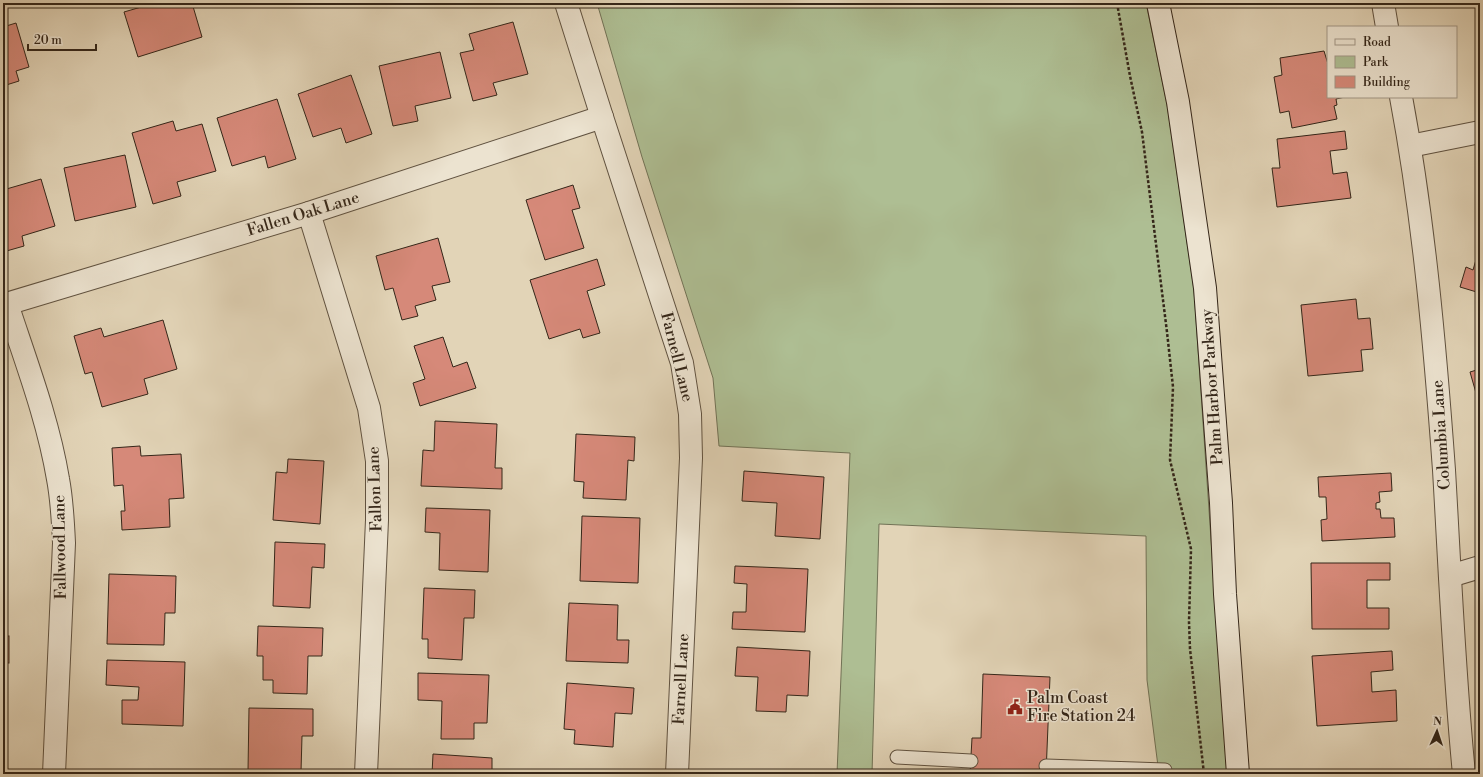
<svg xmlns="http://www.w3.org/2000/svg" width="1483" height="777" viewBox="0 0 1483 777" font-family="'Libre Bodoni',serif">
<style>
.green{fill:#aebe93;stroke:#717256}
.building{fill:#d68979;stroke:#342619}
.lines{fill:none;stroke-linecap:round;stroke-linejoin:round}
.lane-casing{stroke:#605240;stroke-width:15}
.street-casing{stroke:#605240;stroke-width:24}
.secondary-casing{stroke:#342619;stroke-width:24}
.path{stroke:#342619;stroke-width:2.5;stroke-dasharray:3 2;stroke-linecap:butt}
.lane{stroke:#ece3d0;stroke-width:13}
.street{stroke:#ece3d0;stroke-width:22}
.secondary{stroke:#ece3d0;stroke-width:22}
.labels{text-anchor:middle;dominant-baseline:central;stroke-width:3;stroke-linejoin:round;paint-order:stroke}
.street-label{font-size:16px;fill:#342619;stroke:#ece3d0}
.poi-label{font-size:16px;fill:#342619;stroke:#ece3d0;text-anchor:start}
</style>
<rect width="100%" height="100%" fill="#e2d4b7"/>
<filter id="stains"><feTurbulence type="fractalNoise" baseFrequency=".005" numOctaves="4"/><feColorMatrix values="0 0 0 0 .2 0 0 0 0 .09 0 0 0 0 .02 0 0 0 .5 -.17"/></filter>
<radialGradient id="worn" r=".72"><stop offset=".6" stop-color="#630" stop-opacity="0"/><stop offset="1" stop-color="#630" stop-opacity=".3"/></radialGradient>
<path class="green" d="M597,3H1146L1167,104L1194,290L1227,774H1159L1147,680L1146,536L879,524L872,774H837L850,453L719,446L713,378L642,157Z"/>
<g class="building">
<path d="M155,3H192L202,37L138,57L124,12Z"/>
<path d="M292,3H302L293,6Z"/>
<path d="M513,22L528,74L493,83L497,95L473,101L460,53L474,50L469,34Z"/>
<path d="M16,23L29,67L16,71L19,81L3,86V27Z"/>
<path d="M1324,51L1328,64V97H1345L1336,99L1337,105L1334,106L1337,119L1292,128L1289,111L1280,113L1274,77L1282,75L1280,58Z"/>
<path d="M440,52L451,98L415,106L418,121L393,126L379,66Z"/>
<path d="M351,75L372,134L346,143L341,128L313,137L298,94Z"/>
<path d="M277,99L296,159L268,168L265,156L232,166L217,118Z"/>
<path d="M173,121L176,131L202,124L216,171L177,182L181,196L153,204L132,133Z"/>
<path d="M1345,131L1347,149L1330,151L1333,174L1347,172L1351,198L1277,207L1272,168H1280L1277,139Z"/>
<path d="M125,155L136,207L75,221L64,168Z"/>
<path d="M41,179L55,226L22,236L24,246L3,252V190Z"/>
<path d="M573,185L580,208L572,210L584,248L545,260L526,200Z"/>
<path d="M438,238L450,282L432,286L436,300L415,306L418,316L402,320L393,288L385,290L376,256Z"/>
<path d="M1480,246V293L1460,287L1466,267L1473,270Z"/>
<path d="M597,259L605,285L587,291L600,333L583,338L580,329L549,339L530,280Z"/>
<path d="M1356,299L1358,319L1370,318L1373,349L1361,350L1363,371L1308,376L1301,305Z"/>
<path d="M163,320L177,369L144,379L148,394L102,407L92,372L85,374L74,336L101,328L104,337Z"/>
<path d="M443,337L453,367L467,362L476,388L420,406L413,383L425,379L414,346Z"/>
<path d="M1480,369V407L1470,372Z"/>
<path d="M435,421L497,424L495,468H502V489L421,486L423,450L434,451Z"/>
<path d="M576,434L635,437L634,461L628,460L626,500L583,498L584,482L574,481Z"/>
<path d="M140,446L141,456L181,454L184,498L169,499L170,527L122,530L121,511H125L123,485L114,486L112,448Z"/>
<path d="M288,459L324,461L320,524L273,520L276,472L287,473Z"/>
<path d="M744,471L824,477L820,539L775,536L777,503L742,501Z"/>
<path d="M1391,473L1392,491L1379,492L1380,502L1376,503V509H1380L1381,518H1394L1395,537L1322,541L1321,520L1327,519L1326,497H1319L1318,477Z"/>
<path d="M426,508L490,510L488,572L439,570L440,533L425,532Z"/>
<path d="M582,516L640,518L638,583L580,581Z"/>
<path d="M275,542L325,544L324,568L312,567L310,608L273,606Z"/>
<path d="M1311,563H1390V580H1367V608H1389V629H1312Z"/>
<path d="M735,566L808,569L805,632L732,629L733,612H746L747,584L734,583Z"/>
<path d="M109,574L176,576L175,613H165L164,645L107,644Z"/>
<path d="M424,588L475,590L474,618H464L462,660L428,658V639H422Z"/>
<path d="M569,603L618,605L617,640H629L628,663L566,661Z"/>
<path d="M258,626L323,628L322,656H308L307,694L273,693V680H263V656H257Z"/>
<rect x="3" y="636" width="6" height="27"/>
<path d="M737,647L810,651L808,696L787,695L786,712L756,711L758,677L735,676Z"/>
<path d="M1392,651L1393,670L1371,672L1372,692L1396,690L1397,721L1317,726L1312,656Z"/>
<path d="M107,660L185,662L183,726L122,724V700H138L139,687L106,685Z"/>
<path d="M418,673L489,675L487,723H474V739H441L442,701L418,700Z"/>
<path d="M983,674L1050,677L1046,774H970L972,738H981Z"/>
<path d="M567,683L634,688L632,714L615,713L613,747L574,744L575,730L564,729Z"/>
<path d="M249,708L313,709V736H302L301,772L248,771Z"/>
<path d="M433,754L492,758V774H432Z"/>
<path d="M569,771L605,774H568Z"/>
</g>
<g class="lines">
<g class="lane-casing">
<g id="lane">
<path d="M897,757L971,761"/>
<path d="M1046,766L1165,770"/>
</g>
</g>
<g class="street-casing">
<g id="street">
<path d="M566,3L602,117L682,363L690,414L691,458L677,774"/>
<path d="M1383,3L1387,27"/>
<path d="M1401,97C1424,220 1435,346 1444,470C1450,572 1454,673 1464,774"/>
<path d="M1410,146L1480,132"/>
<path d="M309,213L369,408L377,461V520L366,774"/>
<path d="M7,304C26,362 48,419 58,479C62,500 63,521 64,543L54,774"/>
<path d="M3,305L309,213L602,117"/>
<path d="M1450,576L1480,567"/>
</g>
</g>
<g class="secondary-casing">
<path id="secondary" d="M1158,3L1178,102L1205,288L1221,503L1225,594L1238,774"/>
</g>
<path class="path" d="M1117,3L1130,76L1142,132L1167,332L1173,387L1170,460L1191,549L1189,622L1190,649L1204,774"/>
<use href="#lane" class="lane"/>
<use href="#street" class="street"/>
<use href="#secondary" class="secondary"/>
</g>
<defs>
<g id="civic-bare" transform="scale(1.2)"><path d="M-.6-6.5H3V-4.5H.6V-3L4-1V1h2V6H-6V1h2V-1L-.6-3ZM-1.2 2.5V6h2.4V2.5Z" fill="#8f2418" stroke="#ece3d0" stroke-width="2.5" paint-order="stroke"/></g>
</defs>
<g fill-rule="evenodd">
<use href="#civic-bare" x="1015" y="707"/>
</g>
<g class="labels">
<g class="street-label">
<text transform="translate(303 214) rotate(-17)">Fallen Oak Lane</text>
<text transform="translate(677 357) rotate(76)">Farnell Lane</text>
<text transform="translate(1212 387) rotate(-94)">Palm Harbor Parkway</text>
<text transform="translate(1441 435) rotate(-94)">Columbia Lane</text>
<text transform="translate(375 489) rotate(-92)">Fallon Lane</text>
<text transform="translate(60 547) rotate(-91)">Fallwood Lane</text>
<text transform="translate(681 679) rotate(-87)">Farnell Lane</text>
</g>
<g class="poi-label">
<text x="1027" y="698">Palm Coast<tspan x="1027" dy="18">Fire Station 24</tspan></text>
</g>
</g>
<rect width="1483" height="777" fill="none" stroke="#e2d4b7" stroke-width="16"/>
<rect x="4" y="4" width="1475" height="769" fill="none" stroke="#342619" stroke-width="2"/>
<rect x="8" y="8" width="1467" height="761" fill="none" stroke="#342619"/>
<rect x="1327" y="26" width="130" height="72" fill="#ece3d0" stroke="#a29787"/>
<rect x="1335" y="39" width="20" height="6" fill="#ece3d0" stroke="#a29787"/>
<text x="1363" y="46" font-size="12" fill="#342619">Road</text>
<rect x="1335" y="56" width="20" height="12" fill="#aebe93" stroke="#a29787"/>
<text x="1363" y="66" font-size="12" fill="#342619">Park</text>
<rect x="1335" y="76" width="20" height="12" fill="#d68979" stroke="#a29787"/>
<text x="1363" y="86" font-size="12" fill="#342619">Building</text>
<g transform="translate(1437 731) rotate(3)" stroke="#ece3d0" stroke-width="3" paint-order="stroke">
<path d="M0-3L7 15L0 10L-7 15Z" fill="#342619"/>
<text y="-6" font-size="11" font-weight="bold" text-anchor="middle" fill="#342619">N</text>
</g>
<path d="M28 44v6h68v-6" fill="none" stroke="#342619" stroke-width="2"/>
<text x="34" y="44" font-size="12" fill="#342619" stroke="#ece3d0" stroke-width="3" paint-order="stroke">20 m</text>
<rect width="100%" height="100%" filter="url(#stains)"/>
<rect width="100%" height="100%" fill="url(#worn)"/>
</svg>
